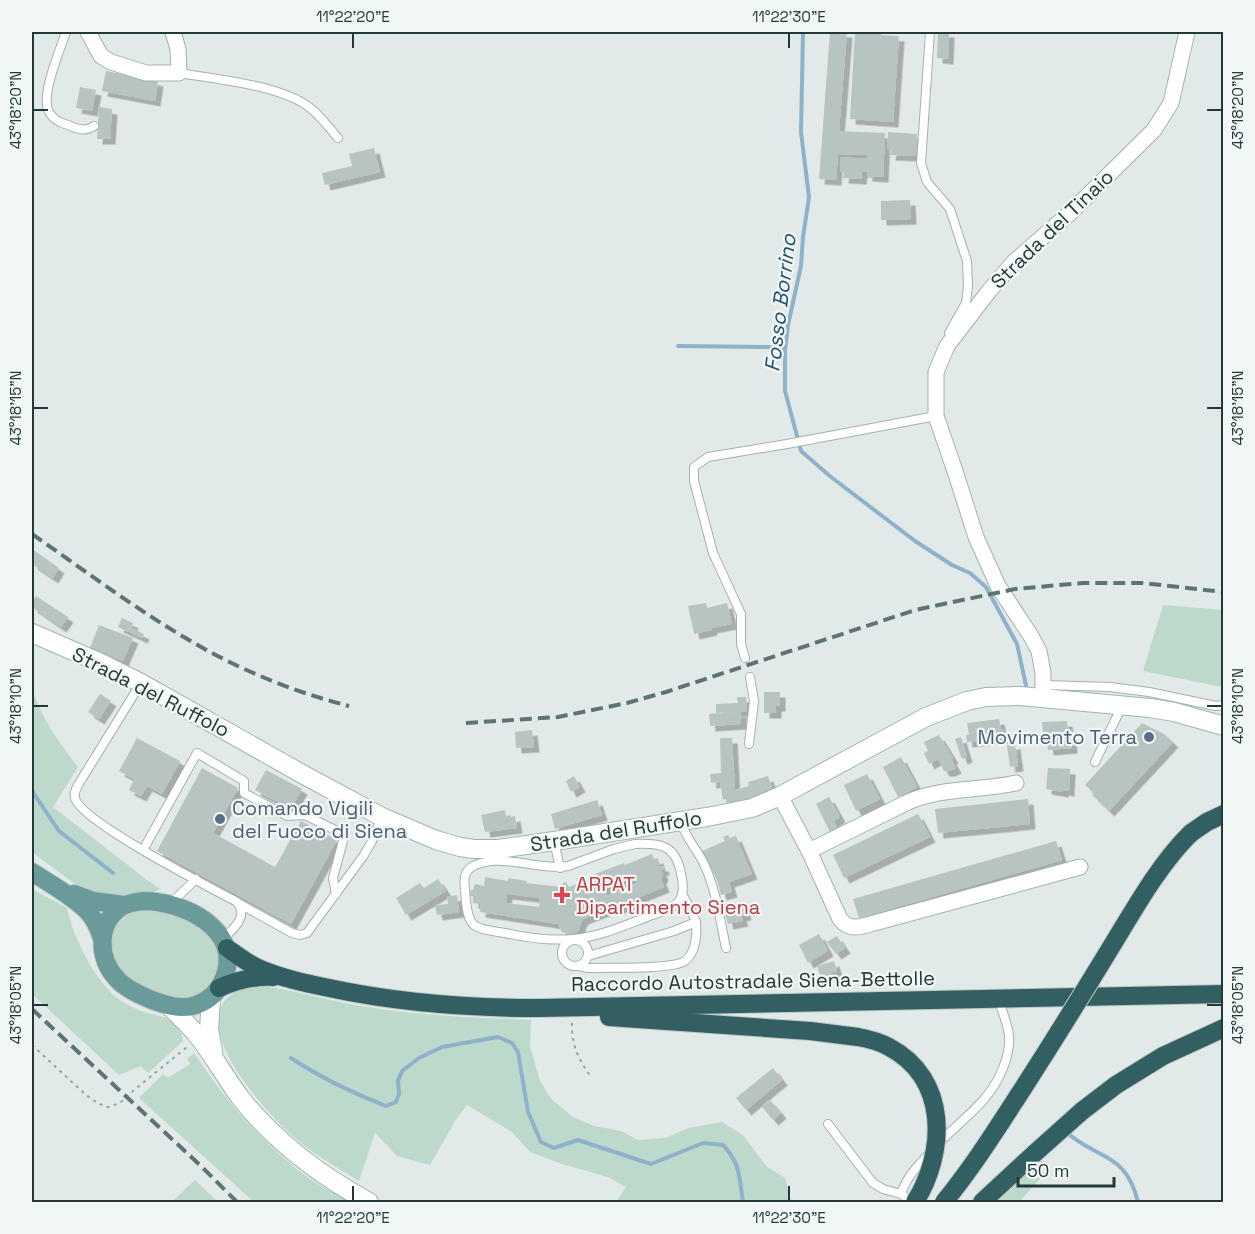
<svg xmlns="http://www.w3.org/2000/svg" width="1255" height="1234" viewBox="0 0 1255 1234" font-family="'Space Grotesk',sans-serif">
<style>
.green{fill:#bcd9cb}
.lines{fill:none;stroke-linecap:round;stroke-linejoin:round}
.stream{stroke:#8fb1c9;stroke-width:4}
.building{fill:#b7c4c2;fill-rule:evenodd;filter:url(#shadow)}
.lane-casing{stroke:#a4b1b0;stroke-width:10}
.street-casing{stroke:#a4b1b0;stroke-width:17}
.secondary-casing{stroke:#a1b4b2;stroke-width:20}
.primary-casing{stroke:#c1c7c7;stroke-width:20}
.highway-casing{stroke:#c1c7c7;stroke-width:20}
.path{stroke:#85aaa8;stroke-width:2;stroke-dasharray:3 4.5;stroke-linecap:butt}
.lane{stroke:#fff;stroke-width:8}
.street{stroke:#fff;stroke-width:15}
.secondary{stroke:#fff;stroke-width:18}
.primary{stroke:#6a9a9a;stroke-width:18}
.highway{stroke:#325f61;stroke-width:18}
.rail{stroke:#5e7474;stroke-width:4;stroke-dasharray:12 6;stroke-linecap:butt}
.highway-bridge-casing{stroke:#c1c7c7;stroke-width:20;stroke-linecap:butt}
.highway-bridge{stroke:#325f61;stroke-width:18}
.ticks{fill:none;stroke:#233838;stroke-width:2}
.service-dot{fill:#5c6f8a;stroke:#f1f7f5;stroke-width:2}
.health-dot{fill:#e0444e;stroke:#f1f7f5;stroke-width:2}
.labels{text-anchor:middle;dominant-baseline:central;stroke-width:4.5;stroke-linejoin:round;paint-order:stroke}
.street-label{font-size:20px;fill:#233838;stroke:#f1f7f5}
.service-label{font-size:20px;fill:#4e5e75;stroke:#f1f7f5;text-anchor:end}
.health-label{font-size:20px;fill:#be3a42;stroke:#f1f7f5;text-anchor:start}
.water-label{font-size:21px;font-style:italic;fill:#244f6d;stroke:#f1f7f5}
.neatline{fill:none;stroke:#233838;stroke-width:2}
.ticks-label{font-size:15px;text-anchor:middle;fill:#233838}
</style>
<defs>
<filter id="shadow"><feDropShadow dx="5.5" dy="5.5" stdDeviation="0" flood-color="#0004"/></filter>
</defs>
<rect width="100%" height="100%" fill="#e1eae8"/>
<g class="green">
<path d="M1163,605L1223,610V686L1222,687L1143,671Z"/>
<path d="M32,689C43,721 58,741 78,767L53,807L147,880L160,889L154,892L122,897H104L79,887L32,852Z"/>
<path d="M32,889L67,908C72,935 95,981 117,998C124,1003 133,1008 141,1011C161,1018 179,1015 183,1041L148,1073L141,1066L119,1075L32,994Z"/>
<path d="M146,909C156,910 168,910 178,914C189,919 212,933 217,945C221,955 219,966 215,976C212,986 204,994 194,998C185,1001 175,998 167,996C154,992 140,987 129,979C107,963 103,930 129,914C134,911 140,910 146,909Z"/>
<path d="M256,985C296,990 334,1003 374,1008C426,1016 479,1018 531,1020L530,1046L540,1081L551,1099L573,1117L594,1126L621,1131L638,1140L665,1138L689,1128L722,1122L743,1135L767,1167L785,1178L791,1200L790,1202H616L626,1187L608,1177L562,1164L530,1152L512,1132L467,1105L455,1121L430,1165L397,1156L375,1133L359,1181C335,1166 308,1151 287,1131C255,1100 169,1002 256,985Z"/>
<path d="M194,1053C222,1095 253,1133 292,1165C309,1180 330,1191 350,1202H254L139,1098L163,1074L168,1078L190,1064L187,1059Z"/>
<path d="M1028,1170L1046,1172L1019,1202H994Z"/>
<path d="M195,1180L218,1202H172Z"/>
</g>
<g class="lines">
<g class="stream">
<path d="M803,32L801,132L809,197L803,237L801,266L788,325L785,351V391L801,451L831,477L915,541L952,565L970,573L986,587L1017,644L1027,690"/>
<path d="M678,346L768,347L785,349"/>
<path d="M32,791L59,831L113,873"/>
<path d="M291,1058C321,1078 353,1093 386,1106L396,1102L399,1094L398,1081L402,1071L419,1058L442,1047L498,1037L512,1043L518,1052L528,1112L541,1142L554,1148L578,1140L651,1164L703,1143L723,1145C741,1164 739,1178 743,1202"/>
<path d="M1066,1132C1098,1160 1126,1152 1138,1202"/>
</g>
</g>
<g class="building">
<path d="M830,32H847L839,131L885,133L883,177L867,176V172H862L861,179L843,178L844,172H840L841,157L867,159L868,155L838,154L836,180L819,179Z"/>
<path d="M855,32H882L881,35L899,36L893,122L850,119Z"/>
<path d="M938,32H949L948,59L937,58Z"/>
<path d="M106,71L158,81L155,101L102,91Z"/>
<path d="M80,87L96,90L92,111L76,108Z"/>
<path d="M99,107L112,109L110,139H97Z"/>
<path d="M888,132L917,134L916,156L890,155L891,149H887Z"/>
<path d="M374,148L380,172L325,185L322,173L352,166L349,154Z"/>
<path d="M910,200L911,219L881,220V201Z"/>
<path d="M32,549L59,568L53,578L32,564L33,557Z"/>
<path d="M36,596L68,617L61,627L32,607V603Z"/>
<path d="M706,603L707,608L727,603L732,624L711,628L712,630L694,634L688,606Z"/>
<path d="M122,618L133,623L131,628L144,634L142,638L118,627Z"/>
<path d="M99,625L133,638L123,661L90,648Z"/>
<path d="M764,692H780V706H776V713H764Z"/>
<path d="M100,694L111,701L99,719L88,712Z"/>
<path d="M737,697H746L747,711L716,713V704L738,703Z"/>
<path d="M741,712V724L710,726L709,714Z"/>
<path d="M999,719L1001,729H1003L1004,738L967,742L966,735H969L967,723Z"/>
<path d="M1067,721L1068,730H1071L1072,748L1048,750L1047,741H1044L1042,722Z"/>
<path d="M1142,723L1164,734L1173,742L1109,811L1092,795L1094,793L1085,785Z"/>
<path d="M532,730L534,747L516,748L515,732Z"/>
<path d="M939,735L953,758L951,759L956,768L950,771H944L938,759L929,764L924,753L928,751L924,742Z"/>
<path d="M961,737L967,757L962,759L955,739Z"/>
<path d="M137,738L180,761L162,794L147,786L141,796L129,790L134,779L119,771Z"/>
<path d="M720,738H732L735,790L749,786L748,782L768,776L774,793L733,806L732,803L727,804L726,799L723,800L720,782L711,783L710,774L721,773Z"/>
<path d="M1015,744L1018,766L1010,767L1007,745Z"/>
<path d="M901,757L917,787L898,797L883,767Z"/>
<path d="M202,768L238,788L213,833L275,867L301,821L337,840L291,924L157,851Z"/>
<path d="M1048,768L1070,769L1069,791L1063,790V792L1046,789Z"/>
<path d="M266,770L302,789L291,809L255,790Z"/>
<path d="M867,774L880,799L856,811L844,785Z"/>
<path d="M574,776L580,787L571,792L566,781Z"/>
<path d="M829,797L840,817L834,821L837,828L830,832L816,804Z"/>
<path d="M1028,799L1030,824L938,833L935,809Z"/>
<path d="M597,800L602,815L555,829L551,814Z"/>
<path d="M505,810L506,818L515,816L517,828L485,832L481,815Z"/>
<path d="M918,814L930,837L844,878L833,855Z"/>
<path d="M728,835L730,838L736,836L752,874L729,882L732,892L721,895L717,880L702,851L725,841L723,837Z"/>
<path d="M1056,841L1062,860L859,918L853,899Z"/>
<path d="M652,854L654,859L658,858L660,866H663L664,870H661L663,875L661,879L664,887L632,900L633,903L616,909L615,907L583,919L581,922L579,930L571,935L562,932L558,924L480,912L481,904L473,903V896H470L471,890H473L474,886L476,884L484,886L485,877L508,881L509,878L527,881L526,883L561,887L563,883L566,882L569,887L591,879L590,876L624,863L625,865ZM634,877L637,884L607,896L605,889ZM507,894L540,898L539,907L506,903Z"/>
<path d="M438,879L446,891L406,915L396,898L420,883L424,888Z"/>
<path d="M457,895L459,912L437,915L435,905L448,904L447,897Z"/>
<path d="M738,902L740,908L744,907L746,915L741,916L743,921L728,924L723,906Z"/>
<path d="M819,934L828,951L808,963L799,945Z"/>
<path d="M837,936L845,948L836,954L827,942Z"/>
<path d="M834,961L837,971L821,977L817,966Z"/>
<path d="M773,1068L782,1080L746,1110L736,1098Z"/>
<path d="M770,1100L781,1113L773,1120L762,1107Z"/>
</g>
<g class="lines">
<g class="lane-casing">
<g id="lane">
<path d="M66,32C60,50 40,96 49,112C53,119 60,123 68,125C77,129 85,132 94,126"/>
<path d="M930,32L921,163L927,182L950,209L967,261L968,286L966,303L949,333"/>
<path d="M179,73C216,79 279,85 309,107C320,115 329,128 338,138"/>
<path d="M745,658L741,644V614L713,553L694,481V467L708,457L787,444L936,416"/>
<path d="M141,683L83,777C79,784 73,791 75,798C80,821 211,888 237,902C249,917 233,929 223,939"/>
<path d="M1043,685L1110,687L1149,692L1216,706L1224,705"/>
<path d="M749,744L754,701L750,677"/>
<path d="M1095,762L1122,706"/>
<path d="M681,822C685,837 696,848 703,862C716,888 720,920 726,948"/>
<path d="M554,841L560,868"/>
<path d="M635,844C661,843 676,845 681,874C683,882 684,894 679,901C672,910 657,913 647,917C623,926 599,937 573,939C550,941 527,938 505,933C495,931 482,931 474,925C466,918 466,900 465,890C464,880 463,872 473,866C502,852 538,871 568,866L614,849Z"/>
<path d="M143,850L197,753L244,781V793L287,816L305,815L339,832L343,841L333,878L336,894"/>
<path d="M682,894L691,910L696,922"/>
<path d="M171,903L196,879"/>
<path d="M238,903L292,933L300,935L307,933L364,855L372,841L382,817"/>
<circle cx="575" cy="953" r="13"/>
<path d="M579,966L588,968C607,967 672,970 685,961C696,952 697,934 696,922L674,931L588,956"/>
<path d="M828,1124L873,1183L883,1189L901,1194L912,1202"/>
<path d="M939,1143C963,1118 990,1102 1003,1068C1007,1058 1010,1047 1009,1036C1008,1024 1002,1012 999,1000"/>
<path d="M901,1194C907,1176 918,1165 931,1152"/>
</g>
</g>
<g class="street-casing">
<g id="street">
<path d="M88,32L101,56L111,62L146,73H179L178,49L173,32"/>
<path d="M1043,697V673L1039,651L1031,636L998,586L976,537L956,474L936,416V372L947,346L989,291L1014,262L1071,212L1154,130L1171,103L1187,32"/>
<path d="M780,796L809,851L840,919C849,931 861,927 874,923L1080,867"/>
<path d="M809,851L908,802C942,787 980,791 1016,783"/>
</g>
</g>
<g class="secondary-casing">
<g id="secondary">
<path d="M32,633L103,664L141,683L304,775L382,817L436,840L460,847L474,849H498L554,841L707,817L752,808L780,796L926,717L967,701L986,697L1020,696L1150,708L1174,712L1224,726"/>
<path d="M211,998L209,1030L213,1051"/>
<path d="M169,1006C179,1016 189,1025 198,1036C214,1056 226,1079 242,1100C277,1143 321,1176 369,1202"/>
</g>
</g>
<g class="primary-casing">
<g id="primary">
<path d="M32,872C47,882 83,902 92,917C97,923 99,931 102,938"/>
<path d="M74,894L93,901L124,905"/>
<path d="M143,901C183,901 243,929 224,978C219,991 210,1000 196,1005C181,1010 166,1005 152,1000C140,995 126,989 117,979C98,959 96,924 121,907C128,903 136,902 143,901Z"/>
</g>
</g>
<g class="highway-casing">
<g id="highway">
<path d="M1191,833L1207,822L1224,814"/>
<path d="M227,948C237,955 247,963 258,968C281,978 305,983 329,988C399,1003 468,1008 539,1008L1224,994"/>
<path d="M219,988C237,980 253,976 273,977"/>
<path d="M609,1017L810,1031L858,1037"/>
<path d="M982,1202L1035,1153L1082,1111L1116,1085L1163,1056L1224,1028"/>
</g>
</g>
<g class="path">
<path d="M572,1023C571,1045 579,1060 591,1077"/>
<path d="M32,1045L86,1095L96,1102L106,1107H110L121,1102L134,1090L187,1047"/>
</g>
<use href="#lane" class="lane"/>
<use href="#street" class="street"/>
<use href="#secondary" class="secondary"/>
<use href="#primary" class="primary"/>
<use href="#highway" class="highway"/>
<g class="rail">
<path d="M32,534C91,575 149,619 212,653C255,676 302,694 349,706"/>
<path d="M466,723L558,717L627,703L666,692L915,610L1015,589L1083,583H1142L1224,592"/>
<path d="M32,1009L201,1166L237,1202"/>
</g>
<g class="highway-bridge-casing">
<g id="highway-bridge">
<path d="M858,1037C869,1039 880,1042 889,1047C949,1079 946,1152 915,1202"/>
<path d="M944,1202C972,1168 996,1130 1020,1093C1049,1048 1077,1003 1105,957C1130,917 1157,866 1191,833"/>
</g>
</g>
<use href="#highway-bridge" class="highway-bridge"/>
</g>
<path class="ticks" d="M353,33V48M789,33V48M33,110H48M1207,110H1222M33,408H48M1207,408H1222M33,706H48M1207,706H1222M33,1005H48M1207,1005H1222M353,1186V1201M789,1186V1201"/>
<g class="service-dot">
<circle cx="1149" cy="737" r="6"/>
<circle cx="220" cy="819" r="6"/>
</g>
<path class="health-dot" d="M559 886h6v6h6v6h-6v6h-6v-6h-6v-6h6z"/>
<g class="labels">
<g class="street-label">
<text transform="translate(1052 229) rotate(-44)">Strada del Tinaio</text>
<text transform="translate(151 692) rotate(27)">Strada del Ruffolo</text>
<text transform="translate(616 831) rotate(-9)">Strada del Ruffolo</text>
<text transform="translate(753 981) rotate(-1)">Raccordo Autostradale Siena-Bettolle</text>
</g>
<g class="service-label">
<text x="1137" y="737">Movimento Terra</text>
<text x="232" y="808" text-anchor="start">Comando Vigili<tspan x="232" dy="23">del Fuoco di Siena</tspan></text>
</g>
<g class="health-label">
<text x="576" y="884">ARPAT<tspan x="576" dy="23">Dipartimento Siena</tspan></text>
</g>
<g class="water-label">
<text transform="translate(780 303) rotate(-83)">Fosso Borrino</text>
</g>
</g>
<rect width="1255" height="1234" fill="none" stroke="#f1f7f5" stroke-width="66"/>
<path d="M1018 1177v9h96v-9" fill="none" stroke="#233838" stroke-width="3"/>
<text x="1027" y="1177" font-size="18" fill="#233838" stroke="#f1f7f5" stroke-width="4.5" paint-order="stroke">50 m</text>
<rect x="33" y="33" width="1189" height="1168" class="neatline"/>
<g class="ticks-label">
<text x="353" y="22">11°22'20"E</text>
<text x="789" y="22">11°22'30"E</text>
<text transform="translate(16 110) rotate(-90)" y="5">43°18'20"N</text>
<text transform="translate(1238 110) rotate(-90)" y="5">43°18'20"N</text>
<text transform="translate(16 408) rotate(-90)" y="5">43°18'15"N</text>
<text transform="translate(1238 408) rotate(-90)" y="5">43°18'15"N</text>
<text transform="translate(16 706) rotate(-90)" y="5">43°18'10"N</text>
<text transform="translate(1238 706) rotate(-90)" y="5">43°18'10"N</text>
<text transform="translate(16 1005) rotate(-90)" y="5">43°18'05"N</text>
<text transform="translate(1238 1005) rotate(-90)" y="5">43°18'05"N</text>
<text x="353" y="1223">11°22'20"E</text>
<text x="789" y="1223">11°22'30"E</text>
</g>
</svg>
